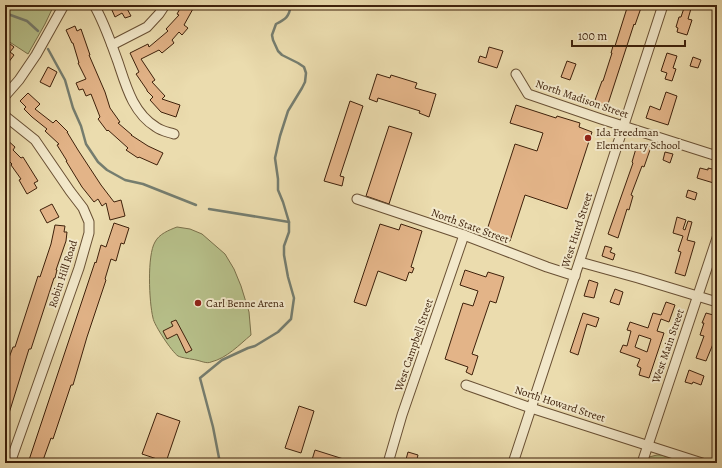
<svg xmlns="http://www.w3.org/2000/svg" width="722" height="468" viewBox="0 0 722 468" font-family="Alegreya,serif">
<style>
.green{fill:#b7c08a;stroke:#7a704a}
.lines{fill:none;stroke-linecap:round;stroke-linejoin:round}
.stream{stroke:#757d6f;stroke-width:2.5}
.building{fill:#e3b488;stroke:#3e210b;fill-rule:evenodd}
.minor-casing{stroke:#695034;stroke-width:11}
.minor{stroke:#f2e8ca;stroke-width:9}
.poi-dot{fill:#8f2418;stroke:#f2e8ca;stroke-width:1.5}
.labels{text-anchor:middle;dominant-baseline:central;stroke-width:4;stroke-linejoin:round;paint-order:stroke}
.street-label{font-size:11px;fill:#3e210b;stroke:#f2e8ca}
.poi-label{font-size:11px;fill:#3e210b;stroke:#f2e8ca;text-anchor:start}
</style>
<rect width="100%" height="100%" fill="#ebdcae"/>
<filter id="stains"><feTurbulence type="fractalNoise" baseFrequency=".005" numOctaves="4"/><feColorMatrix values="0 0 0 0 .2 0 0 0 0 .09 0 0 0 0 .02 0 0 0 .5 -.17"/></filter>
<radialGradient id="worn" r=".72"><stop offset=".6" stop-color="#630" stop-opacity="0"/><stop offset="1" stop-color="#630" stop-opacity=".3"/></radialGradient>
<g class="green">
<path d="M5,5H54L45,24L28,54L5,39Z"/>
<path d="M177,227L190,229L202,234L225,254L234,269L241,286L249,312L251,335C239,345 227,358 211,362C207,364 201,361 196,360C192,359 182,358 178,356C172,352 154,325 153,318C149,302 147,255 155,242C159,234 169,230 177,227Z"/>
<path d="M657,455H662L685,463H647L649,457Z"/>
</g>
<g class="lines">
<g class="stream">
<path d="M5,13L27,21L38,31"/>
<path d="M48,49L65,80L73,108L81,126L86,144L98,162L107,170L125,180L143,184L196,205"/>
<path d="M209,209L289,222"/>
<path d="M220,463L213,427L200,378L222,360L248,348L255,346L278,332L291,319L294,298L288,277L284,255V246L289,232V222L283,202L278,190V179L275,158L280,136L288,111L302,88L305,82L306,73L304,67L298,63L282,55L278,51L273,40L272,35L276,24C286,19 289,17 291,5"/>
</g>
</g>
<g class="building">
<path d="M117,5H125L131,16L125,18L122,13L115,17L111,8Z"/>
<path d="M182,5H190L194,7L184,25L188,28L182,35L179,32L172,40L174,43L162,53L159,50L141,59L155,80L152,82L165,96L162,99L180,105L176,117L161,112L150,100L153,97L147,91V90L136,74L139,72L130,53L148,44L149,47L168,31L166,29L179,15L177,14Z"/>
<path d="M631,5H642L635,25L634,24L607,107L594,103L602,81H603L612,53H611L613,46H615L627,8L630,9Z"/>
<path d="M685,5H692L688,19L692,20L687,35L677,32L678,28L676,27L679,17H681Z"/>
<path d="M75,26L77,31L81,29L90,55H89L105,92L110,108L120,122L118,123L132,135H131L148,146L163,153L157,165L139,157L138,158L126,150L128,148L108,130L107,131L98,119L100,117L91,94L86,96L83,89L79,90L76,83L86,79L78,63H79L73,43H72L66,30Z"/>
<path d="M5,40L14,47L10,52L14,55L5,67Z"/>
<path d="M489,47L503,51L497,68L478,62L480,56L486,58Z"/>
<path d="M667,53L677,56L673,68L676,69L672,81L665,79L667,73L661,71Z"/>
<path d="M693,57L701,60L698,68L690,66Z"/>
<path d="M567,61L576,64L570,80L561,77Z"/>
<path d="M48,67L57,72L50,87L40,82Z"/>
<path d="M377,74L390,78L391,75L417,83L415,88L436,94L429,117L419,113L420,111L378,98L377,102L369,99Z"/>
<path d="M666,92L677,96L668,125L646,118L650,106L660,110Z"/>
<path d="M28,93L40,104L35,109L53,123L56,120L68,132H67L78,150L101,185L114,202L121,200L125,216L110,220L106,203L102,206L98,199L94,202L82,187L66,161H67L57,145L59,144L45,131L47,129L32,117L24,109L26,107L20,101Z"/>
<path d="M350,101L363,106L340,176L344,177L342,186L324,181Z"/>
<path d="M516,105L556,118L557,116L580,123L579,127L592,132L567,209L525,195L510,241L486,233L515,144L537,151L543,133L510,123Z"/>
<path d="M389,126L412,133L389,204L366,196Z"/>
<path d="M5,138L15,147L13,150L21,158L23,157L38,181L34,183L37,188L27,194L19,180L21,179L11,165L12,164L5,157Z"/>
<path d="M643,144L651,147L644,167L642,166L631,195L633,196L629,210L627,209L618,238L608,234L633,163L632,162L637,145L642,147Z"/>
<path d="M665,152L673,154L670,163L663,160Z"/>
<path d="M700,168L708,170V168L716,170L715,172L717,173V184L697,178Z"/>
<path d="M688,190L697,193L695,200L686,197Z"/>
<path d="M52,204L59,217L47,223L40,210Z"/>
<path d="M677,217L686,220L683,229L685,230L688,221L692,222L687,240L695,242L685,276L675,273L681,252L678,251L683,236L673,233Z"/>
<path d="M114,223L129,228L124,244L121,243L116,261L111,259L105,279L106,280L87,337L73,385H71L53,439L51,438L42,463H28L95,262L96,263L101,245L106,247Z"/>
<path d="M380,224L399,230L401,224L422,231L411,267L414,268L412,273L409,272L406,281L378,271L366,306L354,302Z"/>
<path d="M55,225L65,226L64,232H67L66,241L56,270H57L55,278H54L31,349H29L6,423L5,422V375L9,364L7,363L13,347H15L38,276L40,277L51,244Z"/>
<path d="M605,246L612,248L610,252L615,254L613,260L602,256Z"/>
<path d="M465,270L486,277L488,272L504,277L496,303L490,301L472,354L478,356L472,375L466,372L468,367L445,359L463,303L473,306L478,291L460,285Z"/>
<path d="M589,280L598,283L594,298L584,296Z"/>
<path d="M615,289L623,292L619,305L610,302Z"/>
<path d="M666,302L675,305L669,322L661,319L657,331L664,333L649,378L639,375L641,368L637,366L640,359L620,352L623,345L627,346L631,331L627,330L630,322L648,328L653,313L661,315ZM639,335L651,339L647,352L635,347Z"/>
<path d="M583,313L599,318L596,327L587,324L578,355L570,352Z"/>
<path d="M706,313L717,316V345L713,344L706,361L696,358L704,336L700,335L704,323H702Z"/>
<path d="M176,320L192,350L186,353L177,334L167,339L163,331L173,326L171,322Z"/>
<path d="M689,370L704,376L701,385L693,382L692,384L685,382Z"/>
<path d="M299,406L314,411L301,453L285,448Z"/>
<path d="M157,413L180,421L166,462L142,454Z"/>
<path d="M315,450L353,462V463H311Z"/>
<path d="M408,452L418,455L416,463H405Z"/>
</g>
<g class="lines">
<g class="minor-casing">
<g id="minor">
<path d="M94,5C104,22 111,43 118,62C126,86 133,113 156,127C161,131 168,132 174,134"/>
<path d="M112,45L147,27L159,14L165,5"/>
<path d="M516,74L528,94L601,119L717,156"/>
<path d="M5,96L19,80L36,55L64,5"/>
<path d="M5,116L35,140L70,191L83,208L89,222V233L79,268L10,463"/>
<path d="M357,199L464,235L547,267L575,276"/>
<path d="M580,262L638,278L717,302"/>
<path d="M466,385L531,408L702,463"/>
<path d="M388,463L402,415L464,235"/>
<path d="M513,463C564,311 613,157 663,5"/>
<path d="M642,463L717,238"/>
</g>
</g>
<use href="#minor" class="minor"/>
</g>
<g class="poi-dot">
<circle cx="588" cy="138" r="4"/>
<circle cx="198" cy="303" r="4"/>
</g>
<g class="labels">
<g class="street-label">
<text transform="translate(582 99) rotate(19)">North Madison Street</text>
<text transform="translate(470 226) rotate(20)">North State Street</text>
<text transform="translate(577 230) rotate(-72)">West Hurd Street</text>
<text transform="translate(63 274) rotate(-72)">Robin Hill Road</text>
<text transform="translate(414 345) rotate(-71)">West Campbell Street</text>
<text transform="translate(668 346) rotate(-71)">West Main Street</text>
<text transform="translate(560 404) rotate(18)">North Howard Street</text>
</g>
<g class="poi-label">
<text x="596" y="132">Ida Freedman<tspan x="596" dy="13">Elementary School</tspan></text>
<text x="206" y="303">Carl Benne Arena</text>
</g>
</g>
<rect width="722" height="468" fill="none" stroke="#ebdcae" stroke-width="20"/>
<rect x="6" y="6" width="710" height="456" fill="none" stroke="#3e210b" stroke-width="2"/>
<rect x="10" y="10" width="702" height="448" fill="none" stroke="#3e210b"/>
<path d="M572 40v6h113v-6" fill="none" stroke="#3e210b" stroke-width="2"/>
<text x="578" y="40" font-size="12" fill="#3e210b" stroke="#f2e8ca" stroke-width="3" paint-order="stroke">100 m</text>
<rect width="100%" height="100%" filter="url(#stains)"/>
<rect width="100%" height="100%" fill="url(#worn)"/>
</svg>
